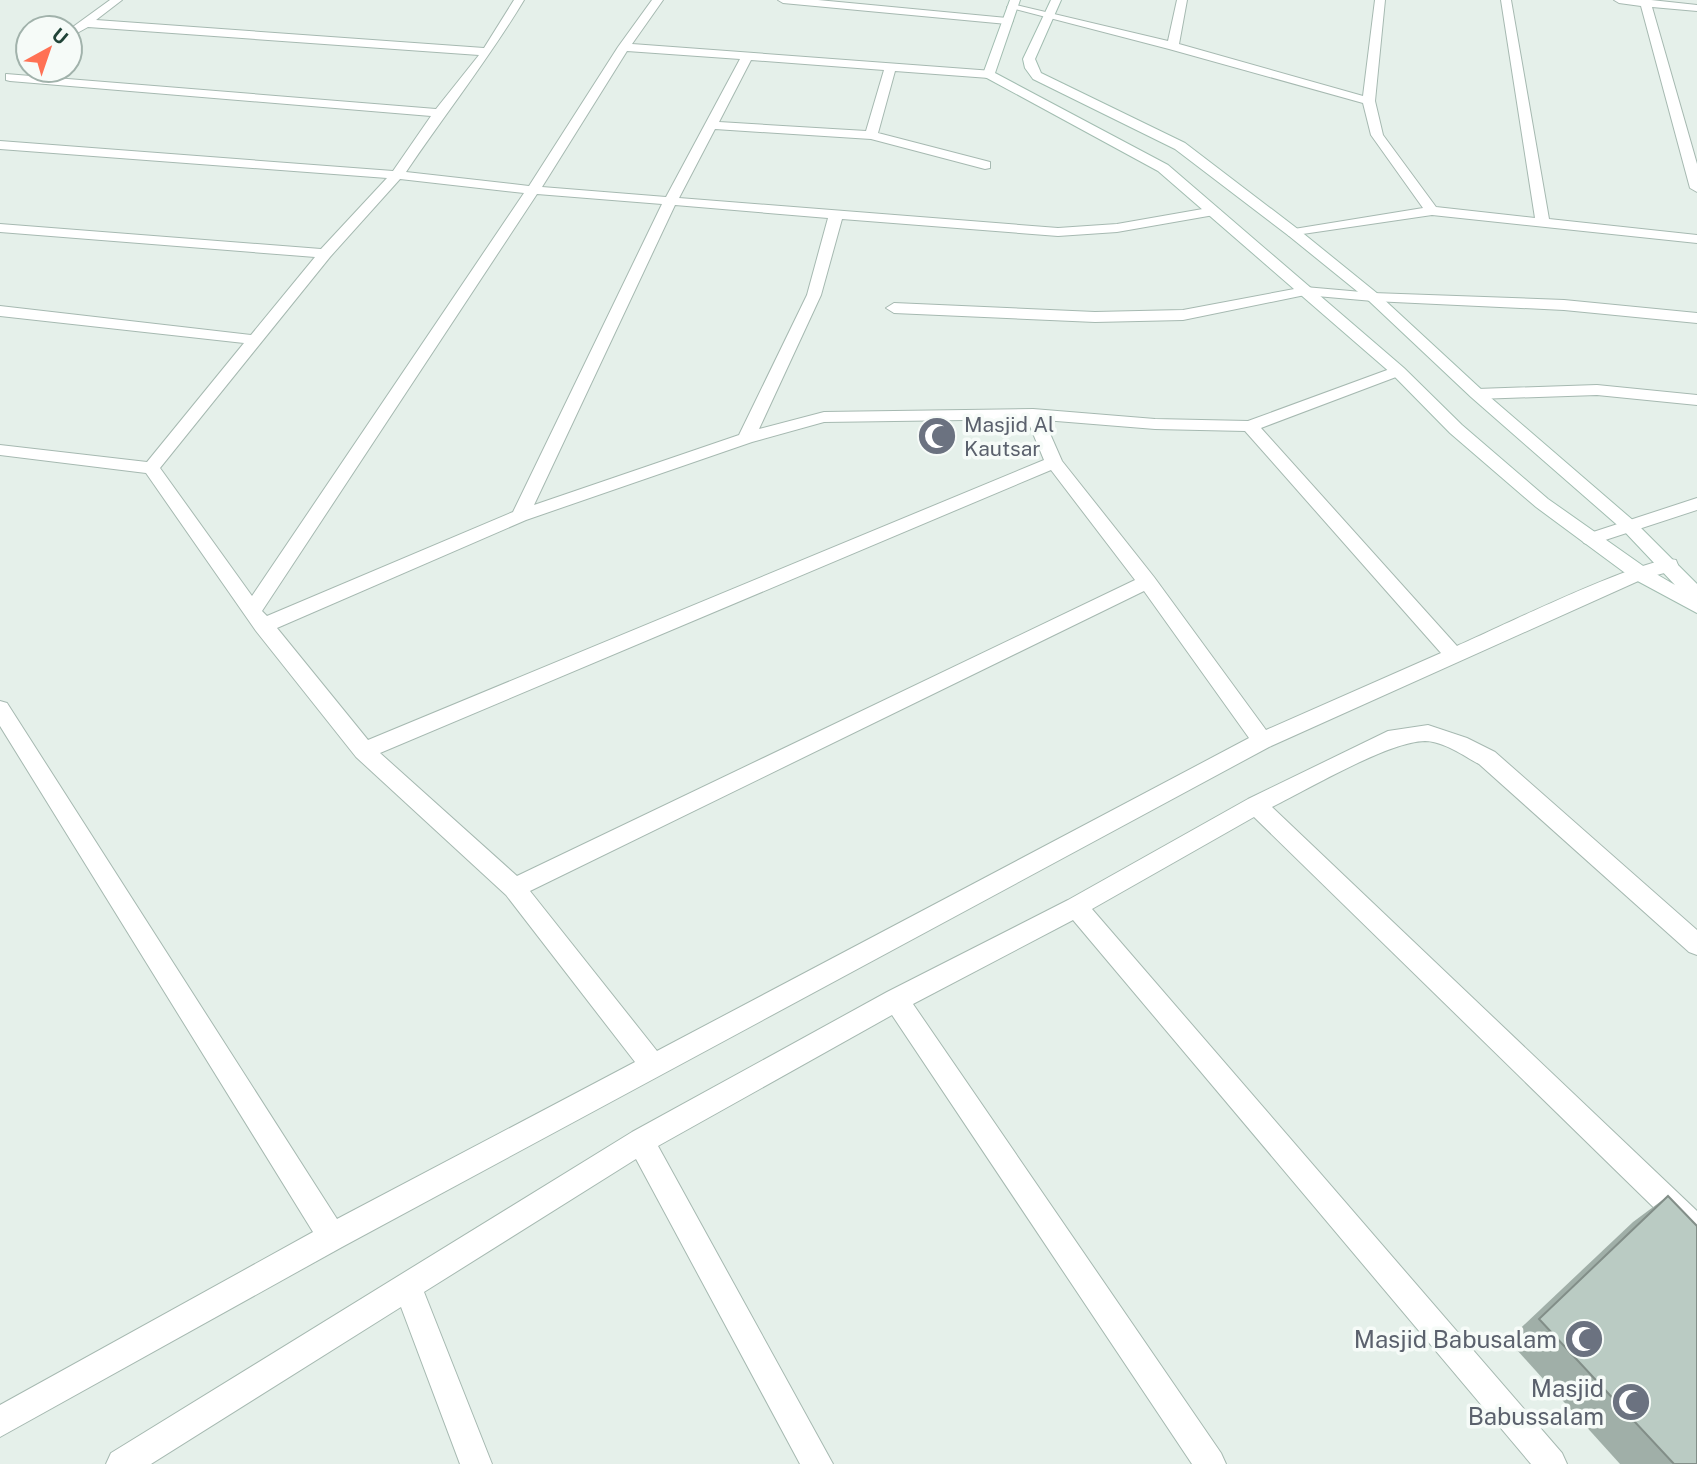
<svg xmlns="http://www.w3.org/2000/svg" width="1697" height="1464" viewBox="0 0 1697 1464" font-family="'Public Sans',sans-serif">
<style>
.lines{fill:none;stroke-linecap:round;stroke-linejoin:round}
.street-casing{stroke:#a6b9b1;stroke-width:2}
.secondary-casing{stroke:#a2bdb1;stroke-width:2}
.street{fill:#fff;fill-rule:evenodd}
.secondary{fill:#fff;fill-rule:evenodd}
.wall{fill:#a0afa8}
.building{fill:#bacbc3;stroke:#828e88;stroke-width:2}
.labels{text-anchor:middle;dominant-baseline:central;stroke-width:7;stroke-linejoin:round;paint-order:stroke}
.worship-label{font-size:21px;fill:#5b616d;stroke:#f6fbf8;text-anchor:start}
.near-worship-label{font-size:24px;fill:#5b616d;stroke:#f6fbf8;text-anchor:end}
</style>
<rect width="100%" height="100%" fill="#e5f0ea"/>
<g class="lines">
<g class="street-casing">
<g id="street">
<path d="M110,0H122L96,20L484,48L514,0H524C488,60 445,114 406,172L529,186L618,47L652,0H663L632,44L993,71V77L989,78L895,71L878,133L990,162V168L985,169L871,139L715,129L679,198L1058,228L1117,224L1214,207L1221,211L1214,215L1117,232L1058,236L842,219L821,295L759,429L824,412L1033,409L1155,419L1248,421L1398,366L1406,371L1404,374L1261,428L1457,646C1492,631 1650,553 1676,560L1678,565L1676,570L1645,578L1269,747L342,1247L0,1437V1405L313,1232L0,726V701L7,703L337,1219L635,1062L506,895L356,757L256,631L146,473L0,455V445L147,462L244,343L0,316V306L251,335L315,257L0,232V224L321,249L387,178L0,149V141L393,171L431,116L10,81L6,80V74L436,109L479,55L88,27L70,37V29ZM627,51L740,59L666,197L542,187ZM751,60L884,70L866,131L719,122ZM400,179L524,193L252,596L160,468L330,257ZM537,194L662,204L513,512L267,616L262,611ZM675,205L828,218L807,295L739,435L534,505ZM1027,419L1044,460L368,740L277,628L526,520L752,442L824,422ZM1044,420L1155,429L1245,431L1441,653L1266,730L1154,577L1062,461ZM1051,470L1135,580L517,876L380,753ZM1144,591L1249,738L657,1051L530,891Z"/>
<path d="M778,0H818L1007,18L1013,21L1007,24L783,3Z"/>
<path d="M1177,0H1187L1179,44L1363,96L1375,0H1385L1375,101L1383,135L1436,207L1535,218L1501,0H1511L1549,219L1697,235V243L1432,215L1289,236L1287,233L1294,229L1423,208L1371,135L1363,103L1169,49L1007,7L1012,4L1168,41Z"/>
<path d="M1614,0H1651L1697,5V11L1652,7L1697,164V192L1690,188L1641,6L1619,3Z"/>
<path d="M1305,287L1373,293L1564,300L1697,313V323L1564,310L1373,301L1305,295L1183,320L1095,322L894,313L886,308L894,303L1095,312L1183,310Z"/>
<path d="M1597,385L1697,395V405L1597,395L1477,399L1469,394L1477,389Z"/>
<path d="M1697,498V510L1590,545L1584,543L1581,539L1584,535Z"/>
<path d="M1428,725L1467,738L1495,752L1697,930V955L1689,952L1479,764C1464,756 1443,741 1425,741C1387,742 1309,789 1272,807L1697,1211V1244L1687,1240L1254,817L1092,909L1562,1453L1567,1464H1531L1073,920L913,1004L1221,1453L1226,1464H1192L892,1015L658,1146L833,1464H800L636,1159L424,1292L492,1464H460L401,1307L151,1464H106L111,1453L632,1132L887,992L1068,900L1248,799L1388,731Z"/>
</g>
</g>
<g class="secondary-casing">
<path id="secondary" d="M1010,0H1020L995,73L1168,165L1404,368L1462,425L1548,499L1646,568L1675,585L1623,530L1471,397L1368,300L1289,236L1175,149L1033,79L1025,68L1023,59L1051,0H1061L1035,59L1041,73L1185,143L1299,230L1378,294L1483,391L1635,522L1697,584V613L1632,578L1536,507L1450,433L1392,374L1158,171L985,77L983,74Z"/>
</g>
<use href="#street" class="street"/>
<use href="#secondary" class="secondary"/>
</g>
<path class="wall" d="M1668,1196L1697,1464H1620L1508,1340L1633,1222Z"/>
<path class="building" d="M1668,1196L1697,1226V1464H1674L1539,1319Z"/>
<defs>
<g id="mosque-disc" transform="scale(2.0125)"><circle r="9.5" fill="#6b7280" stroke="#f6fbf8"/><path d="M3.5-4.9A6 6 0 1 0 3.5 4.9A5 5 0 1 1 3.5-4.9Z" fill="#fff"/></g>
</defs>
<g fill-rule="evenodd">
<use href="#mosque-disc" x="937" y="436"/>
<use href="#mosque-disc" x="1584" y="1339"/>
<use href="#mosque-disc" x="1631" y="1402"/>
</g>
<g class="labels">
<g class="worship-label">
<text x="964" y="424">Masjid Al<tspan x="964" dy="24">Kautsar</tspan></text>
</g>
<g class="near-worship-label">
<text x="1557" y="1339">Masjid Babusalam</text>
<text x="1604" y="1388">Masjid<tspan x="1604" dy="28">Babussalam</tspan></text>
</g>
</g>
<g transform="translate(49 49) rotate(40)"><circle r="33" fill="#f6fbf8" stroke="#a1b2ab" stroke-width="2"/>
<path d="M0-5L12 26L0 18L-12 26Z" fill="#ff7154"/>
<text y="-10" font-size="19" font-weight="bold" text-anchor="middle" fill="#214438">U</text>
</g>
</svg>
